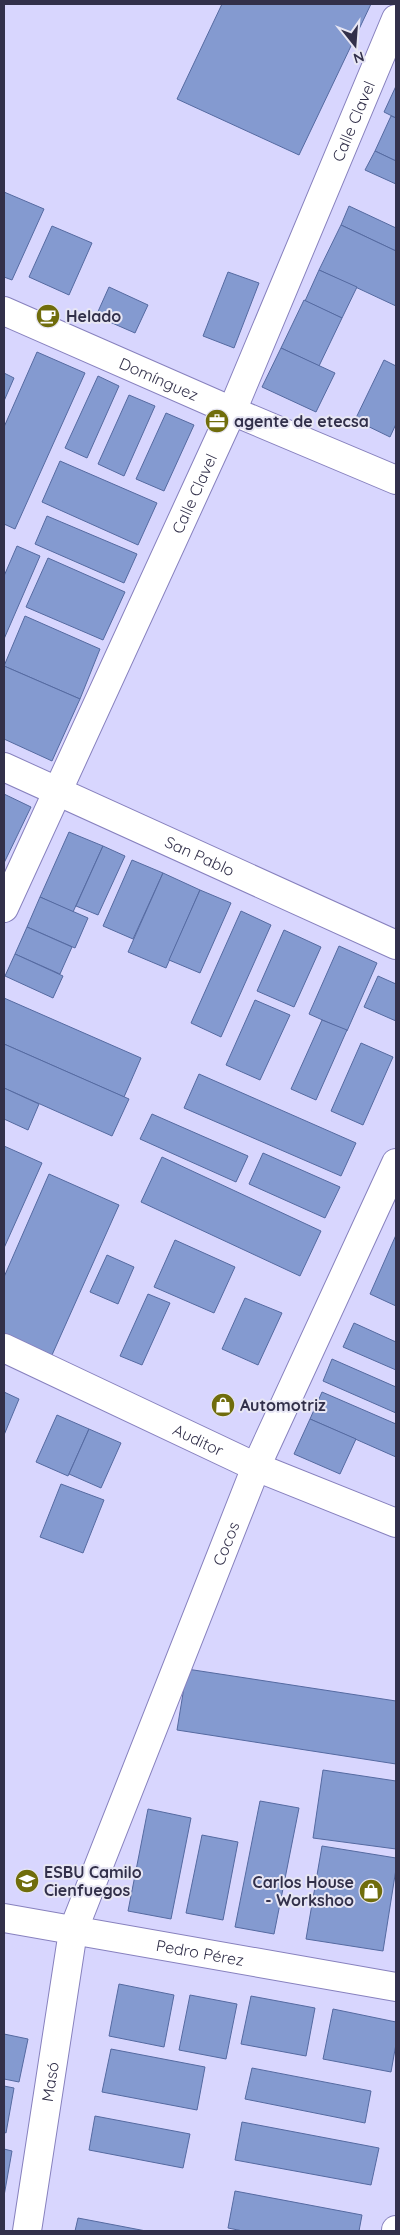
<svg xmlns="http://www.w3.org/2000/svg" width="400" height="2235" viewBox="0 0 400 2235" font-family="Quicksand,sans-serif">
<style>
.building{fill:#849ad0;stroke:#556aa1}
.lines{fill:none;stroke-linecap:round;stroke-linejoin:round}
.minor-casing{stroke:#8781be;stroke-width:30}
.minor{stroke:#fff;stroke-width:28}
.labels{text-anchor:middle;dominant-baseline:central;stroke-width:4;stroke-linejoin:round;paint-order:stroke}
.street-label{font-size:16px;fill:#32304a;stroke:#e7e6f4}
.poi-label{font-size:16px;font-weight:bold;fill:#32304a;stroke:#e7e6f4;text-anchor:start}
</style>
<rect width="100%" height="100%" fill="#d8d6fe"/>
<g class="building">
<path d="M222,4H371L299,155L177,99Z"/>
<path d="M396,86V118L384,112Z"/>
<path d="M391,116L396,118V161L375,151Z"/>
<path d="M375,151L396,161V184L365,170Z"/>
<path d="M4,192L44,209L12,280L4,277Z"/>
<path d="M349,206L396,228V251L341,225Z"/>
<path d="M341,225L396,251V306L319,270Z"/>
<path d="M52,226L92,243L69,295L29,277Z"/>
<path d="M319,270L357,287L342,318L305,301Z"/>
<path d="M228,272L259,283L234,348L203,336Z"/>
<path d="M109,287L148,305L135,333L96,316Z"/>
<path d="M304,300L342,318L319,366L281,348Z"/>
<path d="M281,348L335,373L316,412L262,387Z"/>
<path d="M37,352L85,373L15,529L4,524V427Z"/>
<path d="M384,360L396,366V424L390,437L355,420Z"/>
<path d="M4,373L14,378L4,401Z"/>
<path d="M98,376L119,386L87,458L65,448Z"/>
<path d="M129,395L155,406L124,476L98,464Z"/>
<path d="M166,413L194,425L164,491L136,479Z"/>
<path d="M60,461L157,503L138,545L42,502Z"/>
<path d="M47,516L137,554L124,583L35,544Z"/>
<path d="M17,546L40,556L4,639V576Z"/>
<path d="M48,558L125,592L103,640L26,607Z"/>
<path d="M25,616L100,649L80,699L4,666Z"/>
<path d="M4,666L80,699L52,761L4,739Z"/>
<path d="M4,794L31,807L4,863Z"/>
<path d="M69,832L103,846L73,912L40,897Z"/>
<path d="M103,846L125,856L98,915L76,906Z"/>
<path d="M132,860L163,873L133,939L103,926Z"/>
<path d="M163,873L200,890L166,968L128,952Z"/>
<path d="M200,890L231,903L200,973L169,960Z"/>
<path d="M40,897L88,918L75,948L27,927Z"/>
<path d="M241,911L271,925L221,1037L191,1023Z"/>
<path d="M27,927L72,947L60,974L15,954Z"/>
<path d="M284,930L321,947L294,1007L257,991Z"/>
<path d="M339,946L377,963L347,1031L309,1014Z"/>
<path d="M15,954L63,976L53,998L5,976Z"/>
<path d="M378,976L396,984V1021L364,1007Z"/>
<path d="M4,998L141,1058L124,1097L4,1044Z"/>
<path d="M255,1000L290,1015L260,1080L226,1065Z"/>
<path d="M322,1020L347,1030L316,1100L291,1089Z"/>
<path d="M361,1043L393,1057L363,1125L331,1111Z"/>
<path d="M4,1044L129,1099L112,1136L4,1088Z"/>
<path d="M199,1074L356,1143L341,1176L184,1108Z"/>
<path d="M4,1088L39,1104L28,1130L4,1119Z"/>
<path d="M152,1114L248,1156L236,1182L140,1139Z"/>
<path d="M4,1146L42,1163L4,1248Z"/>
<path d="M263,1153L340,1187L325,1218L249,1184Z"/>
<path d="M162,1157L321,1231L300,1276L141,1202Z"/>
<path d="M49,1174L119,1205L52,1355L4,1334V1277Z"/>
<path d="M396,1235V1306L370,1294Z"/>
<path d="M175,1240L235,1267L214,1313L154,1287Z"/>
<path d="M107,1255L134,1267L118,1304L90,1292Z"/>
<path d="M148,1294L170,1303L142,1365L120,1356Z"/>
<path d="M245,1298L282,1313L258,1365L222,1349Z"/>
<path d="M354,1323L396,1342V1370L343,1347Z"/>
<path d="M332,1359L396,1387V1413L323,1381Z"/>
<path d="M4,1392L19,1399L4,1435Z"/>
<path d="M322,1392L396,1424V1457L310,1419Z"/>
<path d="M57,1415L89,1429L68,1476L36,1462Z"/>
<path d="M310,1419L356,1439L340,1474L294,1454Z"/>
<path d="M89,1429L121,1443L101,1488L69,1474Z"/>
<path d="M61,1484L104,1500L83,1553L40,1537Z"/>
<path d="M187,1669L396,1701V1764L177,1730Z"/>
<path d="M323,1770L396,1781V1849L313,1838Z"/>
<path d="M260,1801L299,1808L274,1934L235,1927Z"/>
<path d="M148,1809L191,1818L171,1919L128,1911Z"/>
<path d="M202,1835L238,1842L223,1920L186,1913Z"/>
<path d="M322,1846L396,1858V1869L383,1951L306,1939Z"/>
<path d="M119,1984L174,1995L164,2047L109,2036Z"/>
<path d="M190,1995L237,2004L226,2059L179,2050Z"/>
<path d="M251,1996L315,2008L306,2056L241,2044Z"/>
<path d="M333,2009L396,2022V2044L391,2072L323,2059Z"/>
<path d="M4,2034L28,2039L19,2082L4,2079Z"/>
<path d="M111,2049L205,2067L197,2110L102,2092Z"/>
<path d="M252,2068L371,2091L365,2123L245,2099Z"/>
<path d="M4,2086L14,2088L6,2133L4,2132Z"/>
<path d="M95,2116L190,2134L183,2168L89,2150Z"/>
<path d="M242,2122L379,2148L371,2185L235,2160Z"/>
<path d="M4,2149L12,2151L4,2196Z"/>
<path d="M235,2191L362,2215L359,2231H243L228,2228Z"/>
<path d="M78,2218L146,2231H75Z"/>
</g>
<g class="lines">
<g class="minor-casing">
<g id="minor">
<path id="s1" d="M4,311L232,411L396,480"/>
<path id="s2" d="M4,767L396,945"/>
<path id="s3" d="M4,908L232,411L396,19"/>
<path id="s4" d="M4,1348L256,1467L396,1523"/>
<path id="s5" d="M4,1918L396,1987"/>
<path id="s6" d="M27,2231L73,1931L256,1467L396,1163"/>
<path d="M396,2231V2230"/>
</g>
</g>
<use href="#minor" class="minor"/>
</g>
<defs>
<g id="cafe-disc" transform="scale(1.25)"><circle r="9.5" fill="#706d0c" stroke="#e7e6f4"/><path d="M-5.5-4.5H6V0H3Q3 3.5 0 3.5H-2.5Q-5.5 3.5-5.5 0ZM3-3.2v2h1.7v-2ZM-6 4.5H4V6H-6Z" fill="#fff"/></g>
<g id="office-disc" transform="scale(1.25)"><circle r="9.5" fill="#706d0c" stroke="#e7e6f4"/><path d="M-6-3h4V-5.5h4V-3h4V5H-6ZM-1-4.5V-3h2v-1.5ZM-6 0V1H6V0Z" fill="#fff"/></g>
<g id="shop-disc" transform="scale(1.25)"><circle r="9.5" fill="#706d0c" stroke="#e7e6f4"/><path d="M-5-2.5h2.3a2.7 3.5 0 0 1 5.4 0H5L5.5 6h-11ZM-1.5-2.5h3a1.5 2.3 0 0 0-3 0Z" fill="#fff"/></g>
<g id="school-disc" transform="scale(1.25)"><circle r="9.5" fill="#706d0c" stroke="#e7e6f4"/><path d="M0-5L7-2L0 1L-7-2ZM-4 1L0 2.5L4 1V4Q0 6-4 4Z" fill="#fff"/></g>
</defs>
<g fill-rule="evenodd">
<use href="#cafe-disc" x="48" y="316"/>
<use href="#office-disc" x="217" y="421"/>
<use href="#shop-disc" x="223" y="1405"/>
<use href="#school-disc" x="27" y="1881"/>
<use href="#shop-disc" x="371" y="1891"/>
</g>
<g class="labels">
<g class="street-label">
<text stroke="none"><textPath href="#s3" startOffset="861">Calle Clavel</textPath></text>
<text stroke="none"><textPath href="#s1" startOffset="169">Domínguez</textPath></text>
<text stroke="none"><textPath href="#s3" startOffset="456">Calle Clavel</textPath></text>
<text stroke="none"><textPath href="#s2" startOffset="215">San Pablo</textPath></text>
<text stroke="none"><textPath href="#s4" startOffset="215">Auditor</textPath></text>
<text stroke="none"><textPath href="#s6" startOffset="720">Cocos</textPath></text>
<text stroke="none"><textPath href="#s5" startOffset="199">Pedro Pérez</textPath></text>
<text stroke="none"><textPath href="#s6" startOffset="151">Masó</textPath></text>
</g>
<g class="poi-label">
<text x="66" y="316">Helado</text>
<text x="234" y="421">agente de etecsa</text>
<text x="240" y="1405">Automotriz</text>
<text x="44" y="1872">ESBU Camilo<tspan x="44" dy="18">Cienfuegos</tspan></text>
<text x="354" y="1882" text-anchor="end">Carlos House<tspan x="354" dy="18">- Workshoo</tspan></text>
</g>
</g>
<rect width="400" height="2235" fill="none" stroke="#32304a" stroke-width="10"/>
<g transform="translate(355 45) rotate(163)" stroke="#e7e6f4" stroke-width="4" paint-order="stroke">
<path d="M0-4L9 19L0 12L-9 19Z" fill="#32304a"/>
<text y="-8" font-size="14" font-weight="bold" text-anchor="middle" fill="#32304a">N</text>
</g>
</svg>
